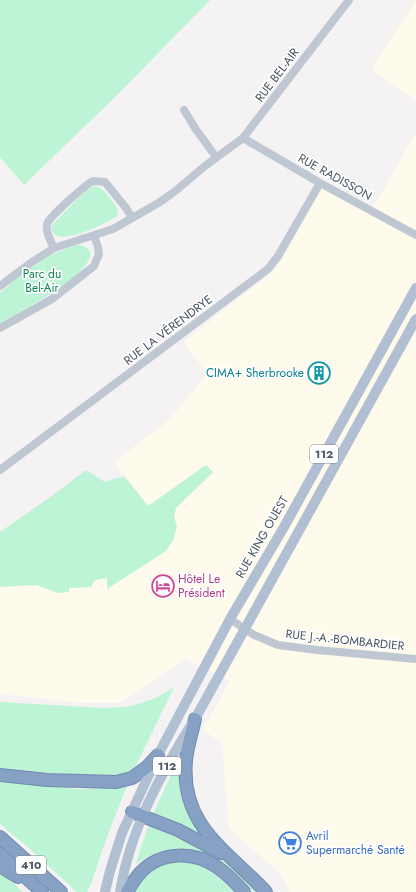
<svg xmlns="http://www.w3.org/2000/svg" width="416" height="892" viewBox="0 0 416 892" font-family="Jost,sans-serif">
<style>
.commercial{fill:#fefaec}
.green{fill:#bef4d6}
.lines{fill:none;stroke-linecap:round;stroke-linejoin:round}
.highway-casing{stroke:#718cb0;stroke-width:14}
.minor{stroke:#bfc8d2;stroke-width:8}
.major{stroke:#b0bfd2;stroke-width:10}
.highway{stroke:#86a1c4;stroke-width:12}
.labels{text-anchor:middle;dominant-baseline:central;stroke-width:3.5;stroke-linejoin:round;paint-order:stroke}
.shield{fill:#fff;stroke:#7f8790;stroke-width:1}
.shield-label{font-size:11px;font-weight:bold;fill:#485461}
.street-label{font-size:12px;fill:#485461;stroke:#fff}
.park-label{font-size:12px;fill:#0f8651;stroke:#fff}
.culture-label{font-size:12px;fill:#0d838f;stroke:#fff;text-anchor:end}
.hotel-label{font-size:12px;fill:#b23c85;stroke:#fff;text-anchor:start}
.shop-label{font-size:12px;fill:#366cbe;stroke:#fff;text-anchor:start}
</style>
<rect width="100%" height="100%" fill="#f4f2f2"/>
<g class="commercial">
<path d="M416,0V100L371,69Z"/>
<path d="M416,132V892H290L280,873L229,829L222,743L203,730L230,681L186,659L119,703H83L0,694V587L37,585L57,593L68,588L91,587L95,580L107,578L108,589L174,517L176,508L213,473L206,465L148,506L114,462L169,420L207,374L184,342L274,270L285,255L325,183L372,210Z"/>
</g>
<g class="green">
<path d="M0,0H210L116,96L24,185L0,157Z"/>
<path d="M95,186C105,188 112,202 118,209L117,216C108,223 47,253 52,225L85,191Z"/>
<path d="M77,245C82,245 88,247 90,252C96,273 16,314 0,324V293L16,279L50,255Z"/>
<path d="M206,465L213,472L176,508L174,517L177,526L173,540L166,551L107,589V578L95,580L91,587L69,588V592L57,593L37,585L0,587V532L56,493L86,470L105,482L124,476L148,506Z"/>
<path d="M174,687L134,770L124,775L108,777L0,770V702L103,708L125,707L139,704L158,697Z"/>
<path d="M180,758C180,768 179,778 180,789C187,835 228,863 260,892H254C214,856 189,831 136,864C146,827 162,792 180,758Z"/>
<path d="M0,779L78,789L112,788L127,786L108,834L91,884L87,892H77L30,849L0,824Z"/>
<path d="M170,861C205,862 210,870 235,892H133C145,874 149,869 170,861Z"/>
<path d="M0,871L23,892H0Z"/>
</g>
<g class="lines">
<g class="highway-casing">
<g id="highway">
<path d="M195,719C192,733 187,747 186,761C180,826 228,851 266,892"/>
<path d="M0,775L47,780L116,782L132,778L147,767L158,755"/>
<path d="M132,812L178,830L221,853"/>
<path d="M0,837L61,892"/>
<path d="M0,854L42,892"/>
<path d="M0,866L18,877"/>
<path d="M127,892C131,885 135,878 141,872C161,851 194,851 217,867C227,874 236,883 244,892"/>
</g>
</g>
<g class="minor">
<path d="M184,110L195,128L216,157"/>
<path d="M243,138L320,183L416,235"/>
<path d="M54,248C51,242 45,231 47,224C50,216 85,185 93,181L105,182L126,208L132,218"/>
<path d="M0,286L32,262L54,248L113,229L160,202L174,192L205,166L243,138L349,0"/>
<path d="M0,328L52,299L94,266L99,254L98,247L94,236"/>
<path d="M0,470L268,269L278,256L320,183"/>
<path d="M230,619L254,635L278,645L317,650L416,659"/>
</g>
<g class="major">
<path d="M105,892L110,871L122,833L158,755L230,619L284,527L416,288"/>
<path d="M120,892C130,830 162,771 195,719L416,319"/>
</g>
<use href="#highway" class="highway"/>
</g>
<defs>
<g id="building-ring" transform="scale(1.15)"><circle r="9.5" fill="#fff" stroke="#0f9aa8" stroke-width="1.5"/><path d="M-4-6H4V6H1V3H-1V6H-4ZM-2.5-4.3h1.7v1.8h-1.7ZM.8-4.3h1.7v1.8H.8ZM-2.5-1h1.7V.8h-1.7ZM.8-1h1.7V.8H.8Z" fill="#0f9aa8"/></g>
<g id="hotel-ring" transform="scale(1.15)"><circle r="9.5" fill="#fff" stroke="#d1479c" stroke-width="1.5"/><path d="M-6-4.5h1.5V1H6V5H4.5V3h-9V5H-6ZM-4 0a1.8 1.8 0 1 1 3.6 0ZM.5 0V-2.5h3Q6-2.5 6 0Z" fill="#d1479c"/></g>
<g id="supermarket-ring" transform="scale(1.15)"><circle r="9.5" fill="#fff" stroke="#3f7fe0" stroke-width="1.5"/><path d="M-6-5.5h2.5l.6 2H6L4.5 2H-2.5L-4.4-4H-6ZM-1.5 3.2a1.3 1.3 0 1 0 .1 0ZM3 3.2a1.3 1.3 0 1 0 .1 0Z" fill="#3f7fe0"/></g>
</defs>
<g fill-rule="evenodd">
<use href="#building-ring" x="319" y="373"/>
<use href="#hotel-ring" x="163" y="586"/>
<use href="#supermarket-ring" x="290" y="843"/>
</g>
<g class="labels">
<g class="shield">
<rect x="310" y="445" width="28" height="18" rx="3"/>
<rect x="153" y="757" width="28" height="18" rx="3"/>
<rect x="16" y="856" width="30" height="18" rx="3"/>
</g>
<g class="shield-label">
<text x="324" y="454">112</text>
<text x="167" y="766">112</text>
<text x="31" y="865">410</text>
</g>
<g class="street-label">
<text transform="translate(277 75) rotate(-53)">RUE BEL-AIR</text>
<text transform="translate(335 177) rotate(29)">RUE RADISSON</text>
<text transform="translate(168 330) rotate(-37)">RUE LA VÉRENDRYE</text>
<text transform="translate(262 537) rotate(-60)">RUE KING OUEST</text>
<text transform="translate(345 640) rotate(6)">RUE J.-A.-BOMBARDIER</text>
</g>
<g class="park-label">
<text x="42" y="274">Parc du<tspan x="42" dy="14">Bel-Air</tspan></text>
</g>
<g class="culture-label">
<text x="304" y="373">CIMA+ Sherbrooke</text>
</g>
<g class="hotel-label">
<text x="178" y="579">Hôtel Le<tspan x="178" dy="14">Président</tspan></text>
</g>
<g class="shop-label">
<text x="306" y="836">Avril<tspan x="306" dy="14">Supermarché Santé</tspan></text>
</g>
</g>
</svg>
